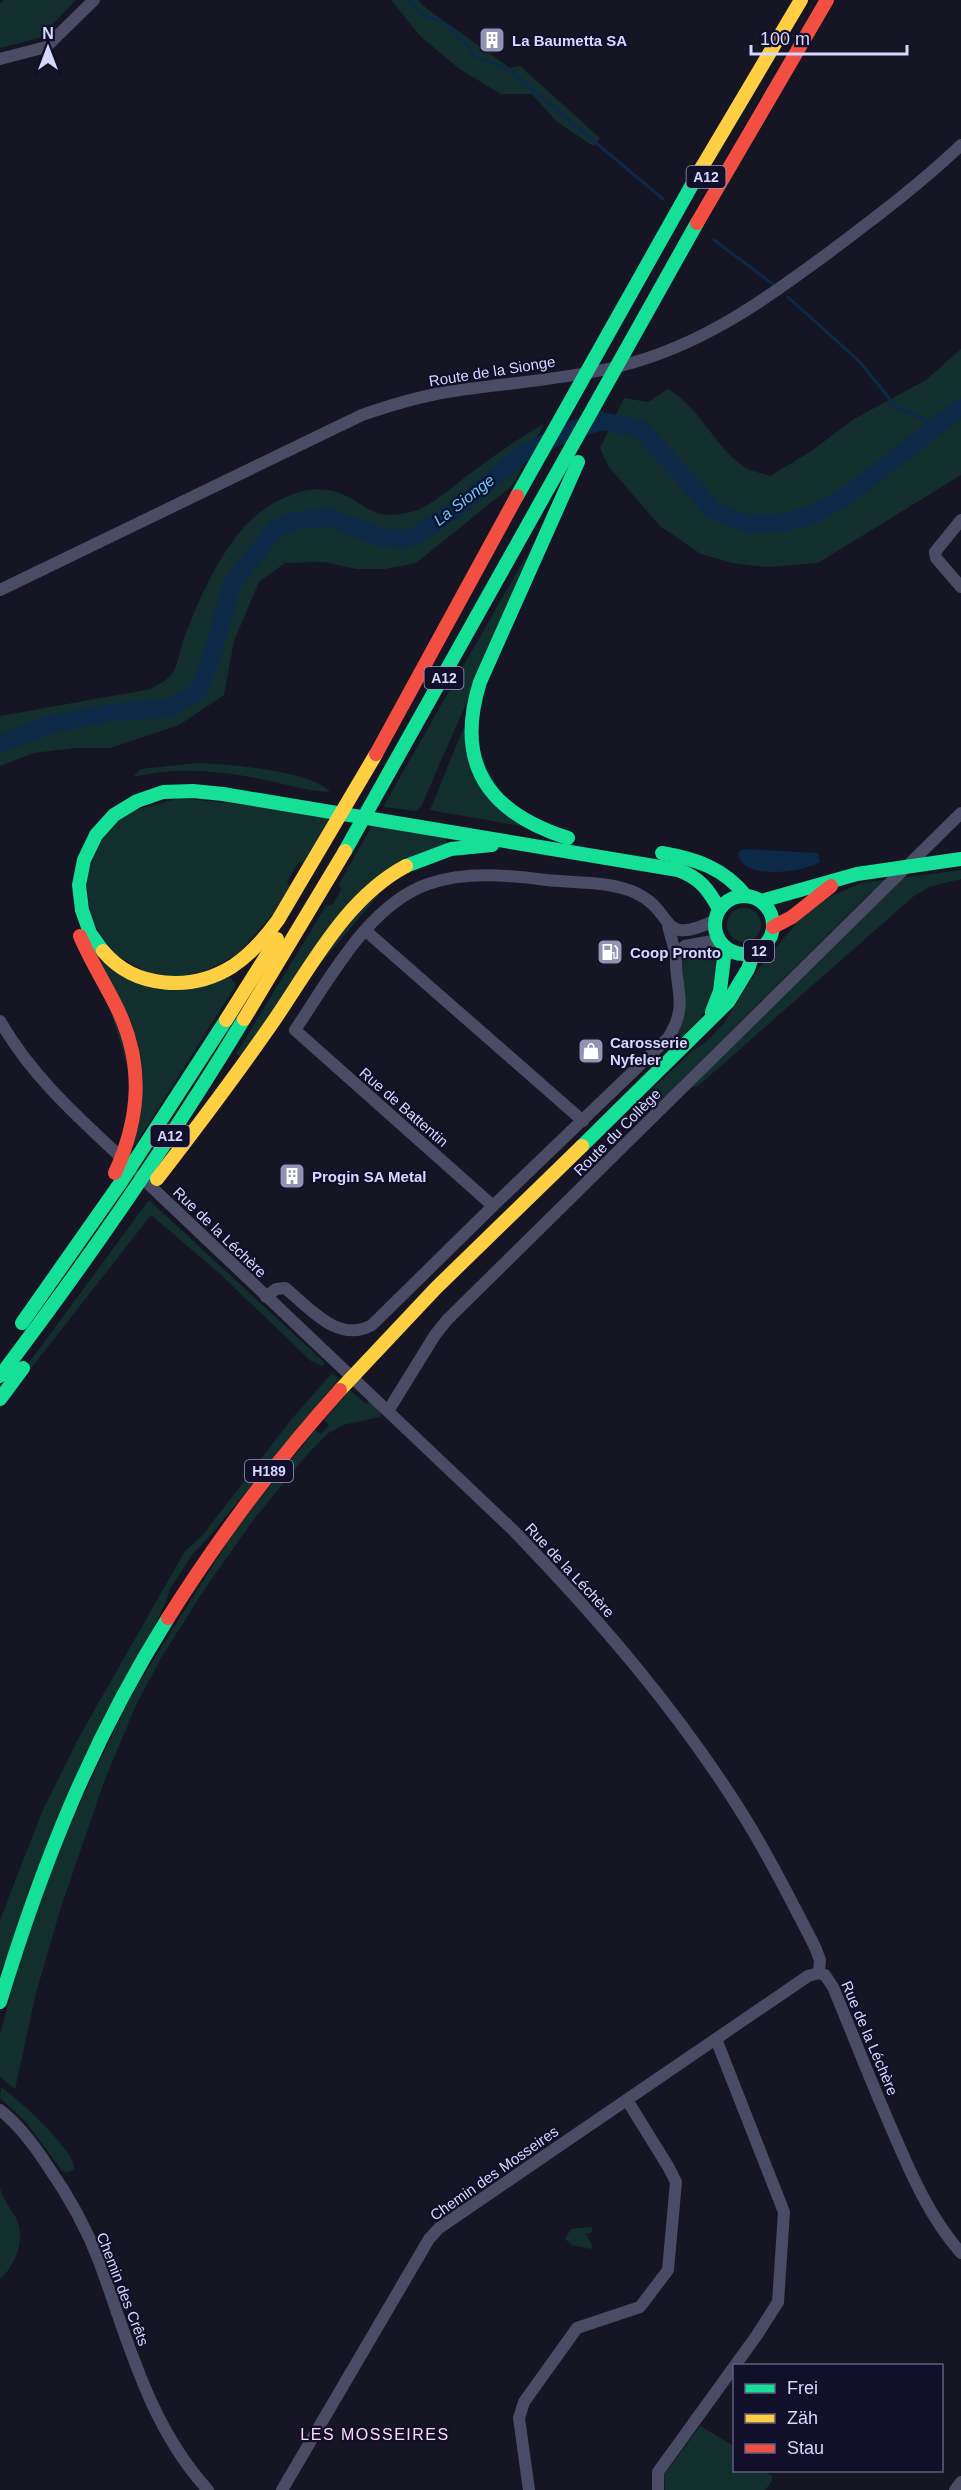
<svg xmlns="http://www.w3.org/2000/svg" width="961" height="2490" viewBox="0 0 961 2490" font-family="Arial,sans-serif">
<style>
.green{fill:#132f2d}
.water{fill:#0c2948}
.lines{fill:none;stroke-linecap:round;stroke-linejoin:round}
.stream{stroke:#0c2948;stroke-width:3}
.river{stroke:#0c2948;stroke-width:18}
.street{stroke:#4a4b64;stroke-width:12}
.fast{stroke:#16e098;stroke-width:14}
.slow{stroke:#ffcf43;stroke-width:14}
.jam{stroke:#f24e42;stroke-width:14}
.labels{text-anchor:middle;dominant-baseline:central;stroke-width:4.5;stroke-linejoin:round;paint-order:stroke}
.shield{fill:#110f29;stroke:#9c9cbf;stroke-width:1.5}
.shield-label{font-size:14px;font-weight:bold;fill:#d7d8ff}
.poi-label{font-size:15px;font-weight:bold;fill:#d7d8ff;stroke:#110f29;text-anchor:start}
.street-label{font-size:15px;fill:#d7d8ff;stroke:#110f29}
.water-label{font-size:16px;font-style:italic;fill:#65cbff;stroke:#110f29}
.neighbourhood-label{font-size:16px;letter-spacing:1.5px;fill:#ffd9f6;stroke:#110f29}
</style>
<rect width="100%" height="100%" fill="#161523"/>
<g class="green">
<path d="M4,0H76L39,38L0,48V4Z"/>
<path d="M391,0H418L426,8L510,68L520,66L600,138L593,146L556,121L532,94H501L461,70L421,37Z"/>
<path d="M961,349V475L818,563L766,567L732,563L701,554L660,526L608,466L600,448L624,398L648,402L668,389C699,407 714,445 743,466C750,471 761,473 770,476L810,452L854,419L926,380Z"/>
<path d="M544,424L513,485L416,563L385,569H356L324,562L285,563L259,582L234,641L224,695L179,725L110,748H75L34,753L0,766V716L151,689C157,685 166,681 170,676C178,668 180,649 184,638C200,596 227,533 266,508C287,494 314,483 339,493C369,504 371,522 411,512C432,506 451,488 468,475C492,457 517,439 544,424Z"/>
<path d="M525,558L528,561L421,807L416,811L383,807Z"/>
<path d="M464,727L520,826L430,810Z"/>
<path d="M198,763C228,764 312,771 330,792C308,791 288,785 266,780C222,771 177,766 133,777L141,769Z"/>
<path d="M179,798L332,814L304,863L299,862L287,881L290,886L272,915L237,955L193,977L153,976L114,954L91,919L86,878L100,839L129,812Z"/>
<path d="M374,822L447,837V845L409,859L241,1057L236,1054L326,906L333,904L341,890L339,884Z"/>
<path d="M961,870V879L929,887L914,896L698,1086L691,1087L882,891L871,892L656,1105L647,1094L689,1054L707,1041L724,1023L756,972L797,922L820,901L861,883Z"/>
<circle cx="744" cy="925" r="17"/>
<path d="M89,939L122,974L229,976L236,985L133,1148L141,1112Z"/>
<path d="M698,948C721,952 716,967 713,985C711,991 711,998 709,1004C702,1019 686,1032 674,1044L671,1041L681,962L685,954Z"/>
<path d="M149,1200L325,1363L322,1366L311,1361L219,1273L151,1215L0,1408V1402Z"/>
<path d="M332,1373L339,1379L209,1537L192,1555L170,1589L165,1603L0,1973V1920L42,1812L78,1739L185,1551L202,1536L290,1421Z"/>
<path d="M350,1390L366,1404L369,1401L381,1413L380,1417L343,1425L327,1434L305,1457L254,1519L204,1590L162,1656L136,1705L104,1782L62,1904L36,1993L15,2089L0,2077V2035L17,1969L58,1850L129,1699L235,1530L315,1430L321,1434L329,1425L324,1420Z"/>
<path d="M1,2087C17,2098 77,2152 74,2169L66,2173L61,2169L25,2121L0,2098Z"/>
<path d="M0,2188C4,2200 10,2208 16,2218C26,2238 16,2265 0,2279Z"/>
<path d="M592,2227V2232L586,2234L592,2245L591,2249L572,2245L565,2239L571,2229Z"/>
<path d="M700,2426L734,2446V2470L764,2471L772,2476V2481L765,2490H665L664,2475Z"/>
</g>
<path class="water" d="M743,849L818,853L820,862C804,872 739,882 738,852Z"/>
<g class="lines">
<g class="stream">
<path d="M409,0L420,14L443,22L468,46L474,56L509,70L663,199"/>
<path d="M714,240L773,284"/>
<path d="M788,297L860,362L897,408L938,425"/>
</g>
<path class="river" d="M0,744L48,725L115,712L170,708L198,691L211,659L232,584L275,529L293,521L328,517L379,537L402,539L413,537L451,513L521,455L571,430L602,421L641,429L713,510L738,521L752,524L782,523L814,514L847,496L961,407"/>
<g class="street">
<path d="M0,59L46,47L94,0"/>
<path d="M961,520L935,552L936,558L961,587"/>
<path d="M0,590L362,415C388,406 414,398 441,393C495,384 550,381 603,370C693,352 759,304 831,251C876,217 920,184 961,145"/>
<path d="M714,921C658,947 676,912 636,893C610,881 575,883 546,880C508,875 465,871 428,884C368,905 329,980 295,1030L493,1206L668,1038C690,1004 674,988 676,955L685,946L718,940"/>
<path d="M668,926L676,955"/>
<path d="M366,931L583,1121"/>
<path d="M0,1021C33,1078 78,1117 126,1162"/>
<path d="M140,1176L513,1530C599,1619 680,1713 745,1818C771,1860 793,1904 815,1947L820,1960L819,1973"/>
<path d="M266,1297L276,1289L285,1288C310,1308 338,1344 372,1325L493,1206"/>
<path d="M388,1411L435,1335L447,1320L961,813"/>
<path d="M819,1973L825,1975L833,1987C853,2035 872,2084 893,2132C911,2174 930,2218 961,2253"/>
<path d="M0,2110C19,2125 34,2145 47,2165C68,2195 86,2227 99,2261C128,2340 149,2426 208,2490"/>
<path d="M282,2490L429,2239L439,2228L808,1976L819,1973"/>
<path d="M529,2490L519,2418L524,2402L577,2328L640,2307L668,2270L676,2182L669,2168L627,2100"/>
<path d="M658,2490V2472L757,2335L778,2302L784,2212L716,2039"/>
<path d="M955,2490L961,2482"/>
</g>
<g class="fast">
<path d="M517,496L702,167"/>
<path d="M568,838C489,813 454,765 480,682L578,462"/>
<path d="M345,851L697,223"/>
<path d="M662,853C696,859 724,868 746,896"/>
<path d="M406,866L451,849L492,845"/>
<circle cx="744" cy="925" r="29"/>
<path d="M761,901L857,874L961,859"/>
<path d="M103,951L90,933L82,910L79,885L84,860L96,835L114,815L137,801L163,792L193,791L223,794L678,870C699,877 709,890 719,909"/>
<path d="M712,1012L720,991L725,949"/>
<path d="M582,1146L728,1002L748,969L753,954"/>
<path d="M22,1323L121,1182L226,1020"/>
<path d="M0,1376C87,1261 169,1143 244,1019"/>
<path d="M0,1399L23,1368"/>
<path d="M0,2002C42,1864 91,1741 168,1618"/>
</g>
<g class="slow">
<path d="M702,167L801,0"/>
<path d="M103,951C135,989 192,992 233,966C251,954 265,938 278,920L376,754"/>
<path d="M244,1019L345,851"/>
<path d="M226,1020L277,939"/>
<path d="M157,1179C194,1131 231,1082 266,1032C307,975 342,900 406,866"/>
<path d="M340,1390L436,1288L582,1146"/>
</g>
<g class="jam">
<path d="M697,223L827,0"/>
<path d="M376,754L517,496"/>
<path d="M773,927L792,917L831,886"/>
<path d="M80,936C91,962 106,985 118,1010C144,1065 140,1118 115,1173"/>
<path d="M168,1618C219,1537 276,1461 340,1390"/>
</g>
</g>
<defs>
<g id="building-square" transform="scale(1.35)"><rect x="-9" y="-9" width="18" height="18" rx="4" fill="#9394b2" stroke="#110f29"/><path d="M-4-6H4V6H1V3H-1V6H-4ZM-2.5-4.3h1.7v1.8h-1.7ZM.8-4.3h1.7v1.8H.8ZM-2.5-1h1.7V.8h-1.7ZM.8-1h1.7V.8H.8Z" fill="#fff"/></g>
<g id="fuel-square" transform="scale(1.35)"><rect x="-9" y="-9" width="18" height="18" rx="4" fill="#9394b2" stroke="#110f29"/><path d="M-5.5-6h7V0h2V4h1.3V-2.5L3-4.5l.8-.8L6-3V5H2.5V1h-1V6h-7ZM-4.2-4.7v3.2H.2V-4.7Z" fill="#fff"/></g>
<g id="shop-square" transform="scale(1.35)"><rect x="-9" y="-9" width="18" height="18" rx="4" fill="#9394b2" stroke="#110f29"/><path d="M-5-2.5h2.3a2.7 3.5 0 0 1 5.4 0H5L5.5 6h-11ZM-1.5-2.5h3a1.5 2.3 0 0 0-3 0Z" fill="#fff"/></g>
</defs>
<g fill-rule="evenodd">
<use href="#building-square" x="492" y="40"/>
<use href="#fuel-square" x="610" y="952"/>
<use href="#shop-square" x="591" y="1051"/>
<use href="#building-square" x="292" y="1176"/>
</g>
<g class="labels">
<g class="shield">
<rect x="686.5" y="166" width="39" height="22" rx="4.5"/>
<rect x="424.5" y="667" width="39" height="22" rx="4.5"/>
<rect x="744" y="940" width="30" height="22" rx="4.5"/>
<rect x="150.5" y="1125" width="39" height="22" rx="4.5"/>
<rect x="245" y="1460" width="48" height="22" rx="4.5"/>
</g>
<g class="shield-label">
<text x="706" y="177">A12</text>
<text x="444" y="678">A12</text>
<text x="759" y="951">12</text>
<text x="170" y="1136">A12</text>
<text x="269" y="1471">H189</text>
</g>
<g class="poi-label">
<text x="512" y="40">La Baumetta SA</text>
<text x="630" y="952">Coop Pronto</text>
<text x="610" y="1042">Carosserie<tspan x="610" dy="17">Nyfeler</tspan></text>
<text x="312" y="1176">Progin SA Metal</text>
</g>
<g class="street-label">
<text transform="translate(492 371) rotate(-9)">Route de la Sionge</text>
<text transform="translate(404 1107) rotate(41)">Rue de Battentin</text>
<text transform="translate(617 1132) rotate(-45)">Route du Collège</text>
<text transform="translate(220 1232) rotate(44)">Rue de la Léchère</text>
<text transform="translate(570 1570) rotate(47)">Rue de la Léchère</text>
<text transform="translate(870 2038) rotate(67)">Rue de la Léchère</text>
<text transform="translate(494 2173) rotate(-35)">Chemin des Mosseires</text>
<text transform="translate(123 2289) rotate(69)">Chemin des Crêts</text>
</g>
<g class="water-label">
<text transform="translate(464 500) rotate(-38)">La Sionge</text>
</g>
<g class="neighbourhood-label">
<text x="375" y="2434">LES MOSSEIRES</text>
</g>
</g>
<rect x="733" y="2364" width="210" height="108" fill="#110f29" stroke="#605f7f" stroke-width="1.5"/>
<rect x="745" y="2384" width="30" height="9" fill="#16e098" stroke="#605f7f" stroke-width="1.5"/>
<text x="787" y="2394" font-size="18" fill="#d7d8ff">Frei</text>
<rect x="745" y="2414" width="30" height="9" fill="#ffcf43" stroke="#605f7f" stroke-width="1.5"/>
<text x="787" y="2424" font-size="18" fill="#d7d8ff">Zäh</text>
<rect x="745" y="2444" width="30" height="9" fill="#f24e42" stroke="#605f7f" stroke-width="1.5"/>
<text x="787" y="2454" font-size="18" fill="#d7d8ff">Stau</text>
<g transform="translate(48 48)" stroke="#110f29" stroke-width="4.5" paint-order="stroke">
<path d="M0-4.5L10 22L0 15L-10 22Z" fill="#d7d8ff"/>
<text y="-9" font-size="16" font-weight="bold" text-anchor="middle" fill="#d7d8ff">N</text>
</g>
<path d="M751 45v9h156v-9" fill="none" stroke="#d7d8ff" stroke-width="3"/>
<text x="760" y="45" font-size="18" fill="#d7d8ff" stroke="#110f29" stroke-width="4.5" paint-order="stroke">100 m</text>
</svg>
